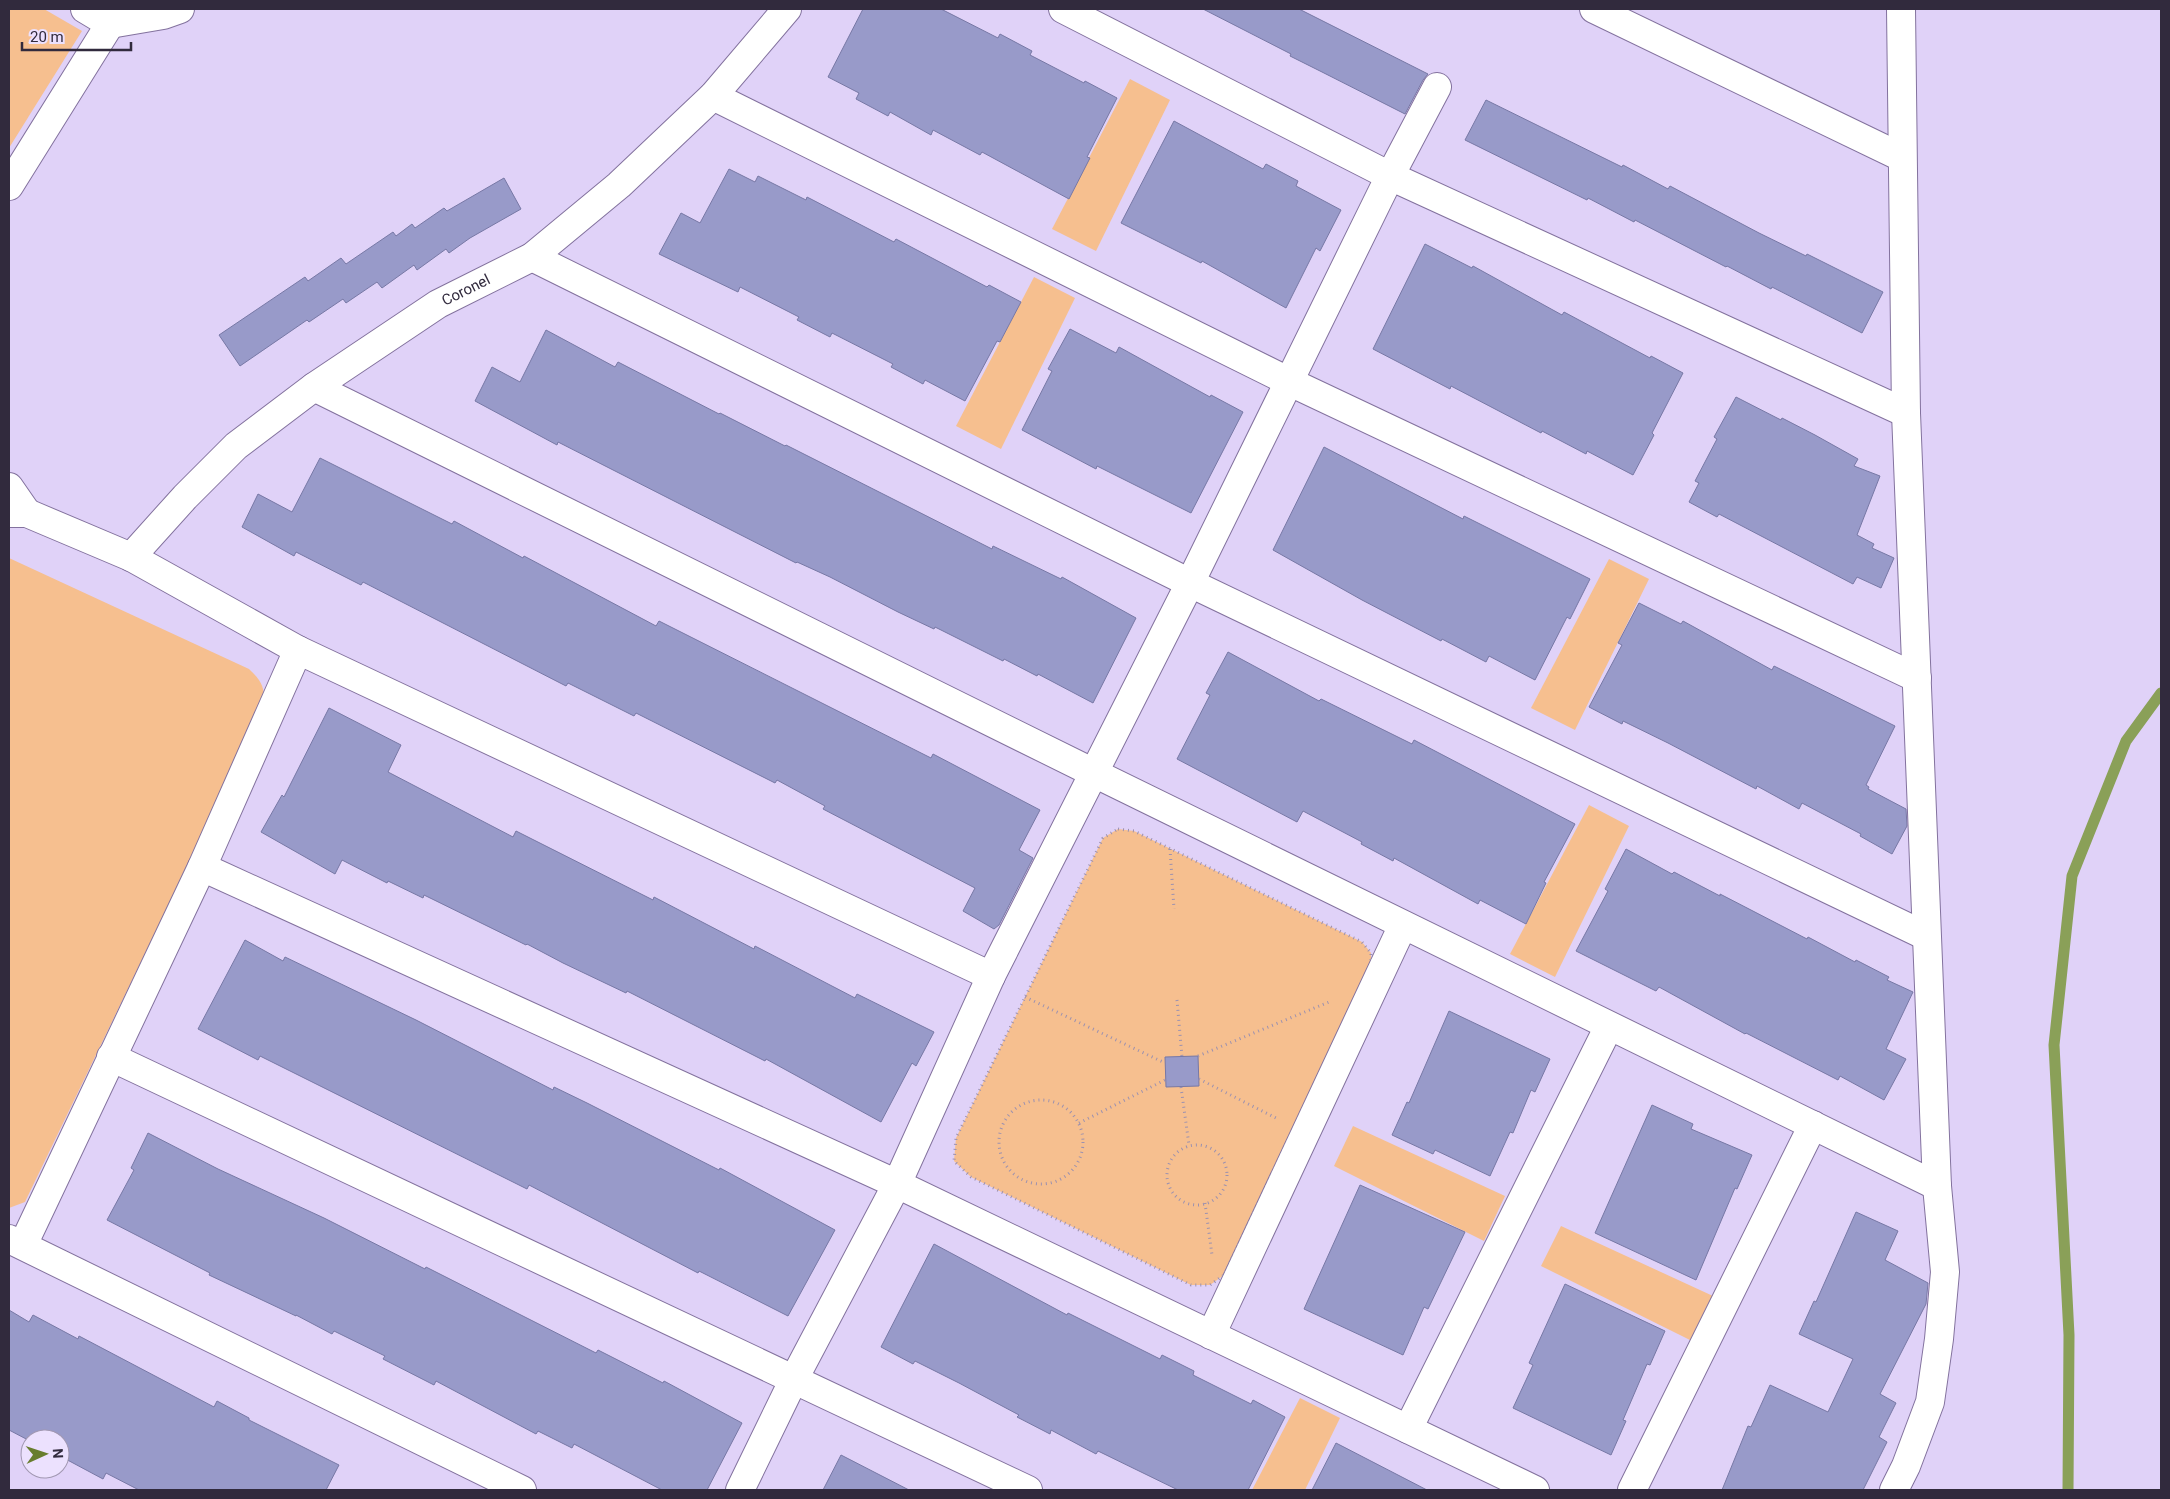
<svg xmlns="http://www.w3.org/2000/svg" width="2170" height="1499" viewBox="0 0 2170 1499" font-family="Roboto,sans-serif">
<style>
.green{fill:#f6bf8f}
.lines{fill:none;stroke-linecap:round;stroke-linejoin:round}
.stream{stroke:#8aa058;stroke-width:11}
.building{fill:#989ac9;stroke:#7778a5}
.minor-casing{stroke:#83729e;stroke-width:30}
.path{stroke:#9c91af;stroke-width:3;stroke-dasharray:1 4;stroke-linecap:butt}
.minor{stroke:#fff;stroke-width:28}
.labels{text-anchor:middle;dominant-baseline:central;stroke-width:5;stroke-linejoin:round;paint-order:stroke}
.street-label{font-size:15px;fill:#312a3d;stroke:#ece1fe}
</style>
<rect width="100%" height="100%" fill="#e0d2f8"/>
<g class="green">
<path d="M9,9H44L82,31L9,148Z"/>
<path d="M1130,79L1170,100L1096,251L1052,229Z"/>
<path d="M1034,277L1075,298L1001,449L956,426Z"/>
<path d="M9,558L249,669C263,682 265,689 264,707L25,1202L9,1208Z"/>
<path d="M1609,559L1649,579L1575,730L1531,708Z"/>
<path d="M1589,805L1629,826L1555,977L1510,954Z"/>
<path d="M1118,829L1134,831L1362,942L1371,953V966L1224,1275L1210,1285H1191L971,1177L954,1161L956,1138L1103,838Z"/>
<path d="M1353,1126L1505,1196L1484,1241L1334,1166Z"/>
<path d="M1561,1226L1713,1296L1692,1341L1541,1266Z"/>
<path d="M1300,1398L1340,1418L1305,1490H1252Z"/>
</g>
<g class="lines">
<path class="stream" d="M2068,1490L2069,1335L2054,1045L2072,876L2126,741L2161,693"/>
</g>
<g class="building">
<path d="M863,9H941L998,38L1000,34L1032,51L1030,55L1084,83L1085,81L1117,98L1087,157L1090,158L1069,199L982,152L980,155L933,130L931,135L890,112L888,116L856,99L859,93L828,77Z"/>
<path d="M1203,9H1299L1428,74L1423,80L1405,114L1322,72L1290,56L1291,54Z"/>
<path d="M1486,100L1622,167L1623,165L1668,189L1670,186L1759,233L1806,256L1807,254L1883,292L1862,333L1772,287L1771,289L1727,266L1726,267L1635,220L1634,222L1588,198L1587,200L1465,140Z"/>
<path d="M1174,121L1263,169L1266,164L1298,181L1296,186L1341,210L1320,251L1316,248L1286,308L1202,261L1201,263L1121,223Z"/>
<path d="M729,169L755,182L758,176L806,200L807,197L894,242L896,239L987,287L989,285L1021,302L1000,342L997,341L965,401L925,380L923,384L891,367L893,364L832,333L830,337L797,320L799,317L740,287L738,292L659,254L681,213L700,223Z"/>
<path d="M504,178L521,209L470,238L449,253L446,249L417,270L414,265L382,288L377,282L346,303L343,299L309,322L307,320L240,366L219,335L305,277L308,281L341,258L346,264L393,232L396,236L412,224L415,228L444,208L447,211Z"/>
<path d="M1425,244L1472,268L1473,266L1562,315L1564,312L1650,358L1651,356L1683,373L1652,433L1654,435L1633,475L1587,451L1586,454L1542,431L1541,433L1451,386L1450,389L1373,349Z"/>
<path d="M1070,329L1116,353L1119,347L1210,397L1211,395L1243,412L1191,513L1097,466L1096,469L1022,430L1052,371L1048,369Z"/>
<path d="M546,330L615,367L618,362L719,414L720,413L785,446L786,445L992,549L993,546L1061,579L1062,577L1136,618L1093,703L1038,674L1037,676L1004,659L1003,661L935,627L934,629L898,612L830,577L797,562L796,563L558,442L557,445L475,401L492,367L520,382Z"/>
<path d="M1736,397L1781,420L1782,418L1815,435L1858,459L1854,466L1880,476L1857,535L1874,544L1872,548L1894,558L1881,588L1857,577L1853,584L1719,514L1717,517L1689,502L1699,483L1695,481L1717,439L1714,437Z"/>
<path d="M1324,447L1463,519L1464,516L1590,579L1570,619L1567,617L1535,680L1489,656L1486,662L1442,639L1441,641L1362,600L1273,550Z"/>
<path d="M320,458L452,524L454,521L523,558L524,556L656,626L659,621L931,758L933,754L1040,810L1019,850L1033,858L999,925L994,929L963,911L975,888L823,809L825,806L777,780L775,783L636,713L634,716L568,683L566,686L363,582L361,585L296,552L294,556L242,527L258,494L292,512Z"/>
<path d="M1639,603L1681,624L1683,621L1772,670L1774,666L1895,726L1866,785L1869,787L1868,789L1906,809L1907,826L1892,854L1860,836L1861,834L1802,803L1799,809L1757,786L1756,789L1668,743L1623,721L1622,724L1589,707L1622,645L1618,643Z"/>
<path d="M1228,652L1319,701L1321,699L1412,744L1414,740L1575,824L1544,882L1546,883L1526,924L1480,900L1478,904L1394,858L1393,861L1361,844L1362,842L1303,811L1297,822L1177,759L1210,695L1206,693Z"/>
<path d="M329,708L401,745L388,772L513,837L516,831L653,900L654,897L754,949L755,946L855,998L857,994L934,1032L916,1066L912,1063L881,1122L766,1059L765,1061L627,991L626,993L563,963L527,944L526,945L424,895L423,898L388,881L387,883L342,860L335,874L261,832L282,795L284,797Z"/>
<path d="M1626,849L1672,874L1674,872L1720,896V894L1807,939L1808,937L1855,962L1856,960L1889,977L1887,980L1913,992L1886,1049L1906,1059L1884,1100L1840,1076L1838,1080L1746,1033L1745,1034L1659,987L1656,991L1576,951L1608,891L1605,889Z"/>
<path d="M245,940L283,961L285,957L416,1020L553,1090L554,1087L587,1103L719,1170L720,1168L835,1230L788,1316L699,1271L698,1273L529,1185L527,1189L260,1056L258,1060L198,1029Z"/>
<path d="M1449,1011L1550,1059L1535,1092L1531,1090L1513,1133L1510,1132L1490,1176L1435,1150L1433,1154L1392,1135L1407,1102L1409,1103Z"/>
<path d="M1198,1056L1199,1086L1166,1087L1165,1057Z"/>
<path d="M1652,1105L1693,1124L1691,1129L1752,1155L1737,1189L1735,1188L1696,1280L1595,1233Z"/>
<path d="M148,1133L218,1169L324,1218L425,1269L426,1267L596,1353L598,1350L663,1383L664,1381L742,1423L707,1490H662L574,1444L572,1448L538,1431L536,1434L436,1381L434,1385L383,1359L385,1356L334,1331L332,1334L296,1315V1316L209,1275L210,1273L107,1220L134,1170L131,1168Z"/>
<path d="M1360,1185L1465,1232L1428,1309L1424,1307L1403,1355L1304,1309Z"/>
<path d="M1856,1212L1898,1231L1885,1260L1928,1283L1926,1304L1880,1394L1896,1403L1879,1437L1887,1442L1863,1490H1722L1748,1426L1751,1427L1770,1385L1828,1412L1853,1359L1799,1334L1814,1301L1816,1302Z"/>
<path d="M934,1244L1067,1315L1068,1313L1160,1359L1162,1355L1194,1371L1193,1375L1251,1404L1253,1400L1285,1417L1248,1490H1178L1098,1451L1096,1454L1051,1430L1050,1434L1017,1417L1019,1415L959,1383L915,1361L913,1364L881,1347Z"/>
<path d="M1565,1284L1665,1331L1650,1365L1647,1364L1623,1420L1626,1421L1611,1455L1513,1408L1533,1365L1529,1363Z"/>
<path d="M9,1310L29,1322L33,1315L78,1339L79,1336L214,1407L217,1401L249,1418V1420L339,1465L326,1490H139L106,1473L103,1479L60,1456V1439H30V1441L9,1430Z"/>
<path d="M1336,1443L1427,1490H1312Z"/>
<path d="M841,1455L909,1490H823Z"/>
</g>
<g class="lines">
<g class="minor-casing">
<g id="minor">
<path d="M85,9L110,24L163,15L180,9"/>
<path d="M1063,9L1390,176L1906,413"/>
<path d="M1594,9L1901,157"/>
<path d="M713,96L1290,382L1917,678"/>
<path d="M9,186L110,24"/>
<path d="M532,257L1190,583L1926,936"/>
<path d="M314,387L1094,773L1937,1186"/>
<path d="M9,487L27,513"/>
<path d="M9,513H27L131,557L298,650L991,976"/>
<path id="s1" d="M131,557L185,497L236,446L314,387L438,304L532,257L619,185L713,96L787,9"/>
<path d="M202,867L897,1184L1535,1490"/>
<path d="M111,1057L1028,1490"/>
<path d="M9,1239L522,1490"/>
<path d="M23,1245L202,867L298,650"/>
<path d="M1211,1335L1403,925"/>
<path d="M1408,1429L1609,1026"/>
<path d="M740,1490L794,1379L897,1184L991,976L1190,583L1390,176L1437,87"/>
<path d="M1632,1490L1813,1125"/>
<path d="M1894,1490L1906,1466L1930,1402L1939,1339L1945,1272L1937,1186L1906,413L1901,9"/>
</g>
</g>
<g class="path">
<path d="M1118,829L1134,831L1362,942L1371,953V966L1224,1275L1210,1285H1191L971,1177L954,1161L956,1138L1103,838Z"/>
<path d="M1170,849L1174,909"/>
<path d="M1025,997L1165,1063"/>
<path d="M1177,1000L1182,1057"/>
<path d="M1198,1056L1329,1002"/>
<path d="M1199,1079L1276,1118"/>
<path d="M1181,1087L1189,1145"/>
<circle cx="1041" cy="1142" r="42"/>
<path d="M1079,1123L1165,1080"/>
<circle cx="1197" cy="1175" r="30"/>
<path d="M1205,1203L1212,1255"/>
</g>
<use href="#minor" class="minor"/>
</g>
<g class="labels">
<g class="street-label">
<text stroke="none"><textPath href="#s1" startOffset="431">Coronel</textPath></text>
</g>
</g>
<rect width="2170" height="1499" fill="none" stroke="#312a3d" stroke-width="20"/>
<g transform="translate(45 1454) rotate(87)"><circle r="24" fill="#ece1fe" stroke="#a198b1"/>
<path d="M0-4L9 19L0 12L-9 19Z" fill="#687d2e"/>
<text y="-8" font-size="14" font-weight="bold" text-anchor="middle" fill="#312a3d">N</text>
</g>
<path d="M22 42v8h109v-8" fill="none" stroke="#312a3d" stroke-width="2.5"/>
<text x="30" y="42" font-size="15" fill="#312a3d" stroke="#ece1fe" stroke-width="4" paint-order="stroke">20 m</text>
</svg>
